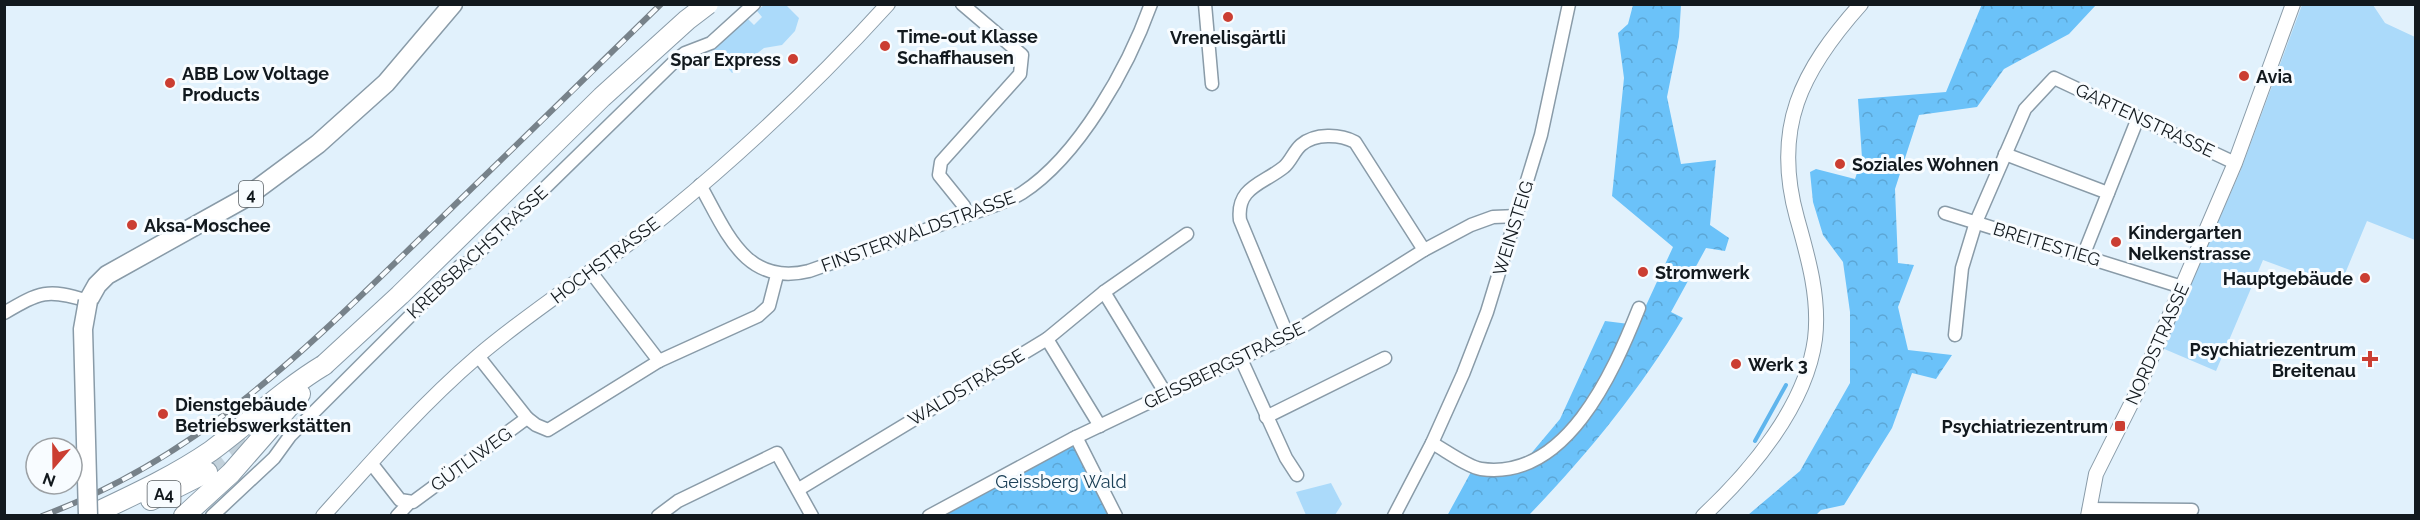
<svg xmlns="http://www.w3.org/2000/svg" width="2420" height="520" viewBox="0 0 2420 520" font-family="Raleway,sans-serif">
<style>
.forest{fill:url(#forest-crowns)}
.park{fill:#abdafa}
.lines{fill:none;stroke-linecap:round;stroke-linejoin:round}
.stream{stroke:#5fb5ed;stroke-width:4}
.trunk-tunnel{stroke:#c2d1db;stroke-width:20;stroke-dasharray:20 10;stroke-linecap:butt}
.minor-casing{stroke:#899ba8;stroke-width:15}
.tertiary-casing{stroke:#899ba8;stroke-width:16}
.primary-casing{stroke:#899ba8;stroke-width:21}
.trunk-casing{stroke:#899ba8;stroke-width:22}
.minor{stroke:#fff;stroke-width:12}
.tertiary{stroke:#fff;stroke-width:14}
.primary{stroke:#fff;stroke-width:18}
.trunk{stroke:#fff;stroke-width:20}
.rail-casing{stroke:#77828a;stroke-width:6}
.rail{stroke:#f8fcff;stroke-width:4;stroke-dasharray:11;stroke-linecap:butt}
.primary-bridge-casing{stroke:#899ba8;stroke-width:21;stroke-linecap:butt}
.trunk-bridge-casing{stroke:#899ba8;stroke-width:22;stroke-linecap:butt}
.primary-bridge{stroke:#fff;stroke-width:18}
.trunk-bridge{stroke:#fff;stroke-width:20}
.poi-dot{fill:#cb3e32;stroke:#f8fcff;stroke-width:2}
.labels{text-anchor:middle;dominant-baseline:central;stroke-width:6;stroke-linejoin:round;paint-order:stroke}
.shield{fill:#f8fcff;stroke:#575d62;stroke-width:1.5}
.shield-label{font-size:16px;font-weight:bold;fill:#12191e}
.poi-label{font-size:18px;font-weight:bold;fill:#12191e;stroke:#f8fcff;text-anchor:start}
.street-label{font-size:18px;fill:#12191e;stroke:#f8fcff}
.park-label{font-size:18px;fill:#1b4057;stroke:#f8fcff}
</style>
<defs>
<pattern id="forest-crowns" width="20" height="18" patternUnits="userSpaceOnUse" patternTransform="scale(1.5)"><rect width="20" height="18" fill="#6bc2f9"/><path d="M2 6a3 3 0 1 1 6 0M12 15a3 3 0 1 1 6 0" fill="none" stroke="#5ca6d5"/></pattern>
</defs>
<rect width="100%" height="100%" fill="#e1f1fc"/>
<g class="forest">
<path d="M1982,4L2096,5L2069,34L2004,69L1977,107L1919,115L1895,189L1898,263L1914,265L1898,307L1908,350L1952,355L1936,379L1912,373L1892,428L1844,505L1821,510L1816,515H1748L1800,471L1850,383V312L1843,262L1823,235L1813,202L1810,172L1816,169L1855,179L1862,158L1858,99L1946,92Z"/>
<path d="M1633,5H1681L1679,37L1667,97L1681,164L1716,160L1710,225L1729,238L1725,251L1706,248L1671,312L1683,318C1640,390 1587,455 1529,515L1447,516L1471,472L1513,475L1560,419L1605,321L1637,325L1673,247L1612,196L1624,78L1618,33L1628,24Z"/>
<path d="M1072,439L1116,516H929Z"/>
</g>
<g class="park">
<path d="M764,5H786L799,18L795,31L782,45L764,48L732,73L712,49L748,19L754,25L762,17L757,11Z"/>
<path d="M2302,5H2373L2385,23L2415,37V240L2367,221L2339,288L2263,260L2216,371L2162,348L2240,172Z"/>
<path d="M1331,483L1342,504L1335,515H1306L1296,492Z"/>
</g>
<g class="lines">
<path class="stream" d="M1755,441L1786,385"/>
<path class="trunk-tunnel" d="M207,472L261,430"/>
<g class="minor-casing">
<g id="minor">
<path d="M1205,4L1212,84"/>
<path d="M2005,154L2108,193"/>
<path d="M700,185C726,231 745,287 809,271L996,205C1005,201 1014,198 1022,193C1079,156 1128,68 1151,4"/>
<path d="M1945,213L2182,287"/>
<path d="M962,217L964,206L939,175L941,162L1020,74L1022,55L962,4"/>
<path d="M2083,256L2138,118"/>
<path d="M590,271L659,361"/>
<path d="M1104,292L1166,394"/>
<path d="M4,313C40,292 47,288 88,301"/>
<path d="M1955,335L1962,268L1976,222L2025,109L2054,78L2235,163"/>
<path d="M1288,336L1240,220C1236,187 1263,184 1284,167C1291,161 1294,151 1301,145C1315,133 1340,134 1355,142L1424,250"/>
<path d="M1047,339L1104,292L1187,234"/>
<path d="M1241,359L1286,458L1297,475"/>
<path d="M1266,417L1385,358"/>
<path d="M527,418L536,425L548,430L659,361L758,316L769,306L777,275"/>
<path d="M1076,437L1116,516"/>
<path d="M1432,443C1445,450 1468,467 1481,469C1566,481 1613,373 1639,308"/>
<path d="M371,463L400,500L413,502L527,418L478,356"/>
<path d="M799,489L1047,339L1100,426"/>
<path d="M2089,509L2192,510"/>
<path d="M212,516L274,458L290,436L460,266L469,262L677,59L685,53L711,43L754,4"/>
<path d="M397,516L409,503"/>
<path d="M658,516L678,501L777,453L812,516"/>
<path d="M929,516L1072,439L1288,336L1424,250L1471,225L1493,217L1518,216"/>
<path d="M1394,516L1432,443L1463,374L1487,312L1541,135L1569,4"/>
</g>
</g>
<g class="tertiary-casing">
<g id="tertiary">
<path d="M323,516C373,460 422,404 478,356C538,305 606,264 667,214C745,150 820,79 888,4"/>
<path d="M1703,516C1751,471 1806,406 1815,339C1820,298 1808,257 1797,218C1772,128 1801,71 1861,4"/>
<path d="M2088,516L2096,474L2135,396L2235,163L2293,4"/>
</g>
</g>
<g class="primary-casing">
<path id="primary" d="M88,301L97,285L107,275L245,198L318,144L386,83L453,4"/>
</g>
<g class="trunk-casing">
<g id="trunk">
<path d="M151,500L207,472"/>
<path d="M89,516C131,496 173,477 211,451C249,423 284,389 324,365"/>
<path d="M184,516L231,473L300,394"/>
</g>
</g>
<use href="#minor" class="minor"/>
<use href="#tertiary" class="tertiary"/>
<use href="#primary" class="primary"/>
<use href="#trunk" class="trunk"/>
<g class="rail-casing">
<path id="rail" d="M42,516C202,457 310,345 430,229C507,154 584,80 661,4"/>
</g>
<use href="#rail" class="rail"/>
<g class="primary-bridge-casing">
<path id="primary-bridge" d="M88,301L83,329L88,516"/>
</g>
<g class="trunk-bridge-casing">
<path id="trunk-bridge" d="M324,365L400,295L602,97L687,20L708,4"/>
</g>
<use href="#primary-bridge" class="primary-bridge"/>
<use href="#trunk-bridge" class="trunk-bridge"/>
</g>
<g class="poi-dot">
<circle cx="1228" cy="17" r="6"/>
<circle cx="885" cy="46" r="6"/>
<circle cx="793" cy="59" r="6"/>
<circle cx="2244" cy="76" r="6"/>
<circle cx="170" cy="83" r="6"/>
<circle cx="1840" cy="164" r="6"/>
<circle cx="132" cy="225" r="6"/>
<circle cx="2116" cy="242" r="6"/>
<circle cx="1643" cy="272" r="6"/>
<circle cx="2365" cy="278" r="6"/>
<path d="M2367 350h6v6h6v6h-6v6h-6v-6h-6v-6h6z"/>
<circle cx="1736" cy="364" r="6"/>
<circle cx="163" cy="414" r="6"/>
<rect x="2114" y="420" width="12" height="12" rx="3"/>
</g>
<g class="labels">
<g class="shield">
<rect x="239" y="181" width="24" height="26" rx="4.5"/>
<rect x="147.5" y="481" width="33" height="26" rx="4.5"/>
</g>
<g class="shield-label">
<text x="251" y="194">4</text>
<text x="164" y="494">A4</text>
</g>
<g class="poi-label">
<text x="897" y="36">Time-out Klasse<tspan x="897" dy="21">Schaffhausen</tspan></text>
<text x="1228" y="37" text-anchor="middle">Vrenelisgärtli</text>
<text x="781" y="59" text-anchor="end">Spar Express</text>
<text x="182" y="73">ABB Low Voltage<tspan x="182" dy="21">Products</tspan></text>
<text x="2256" y="76">Avia</text>
<text x="1852" y="164">Soziales Wohnen</text>
<text x="144" y="225">Aksa-Moschee</text>
<text x="2128" y="232">Kindergarten<tspan x="2128" dy="21">Nelkenstrasse</tspan></text>
<text x="1655" y="272">Stromwerk</text>
<text x="2353" y="278" text-anchor="end">Hauptgebäude</text>
<text x="2356" y="349" text-anchor="end">Psychiatriezentrum<tspan x="2356" dy="21">Breitenau</tspan></text>
<text x="1748" y="364">Werk 3</text>
<text x="175" y="404">Dienstgebäude<tspan x="175" dy="21">Betriebswerkstätten</tspan></text>
<text x="2108" y="426" text-anchor="end">Psychiatriezentrum</text>
</g>
<g class="street-label">
<text transform="translate(2145 120) rotate(25)">GARTENSTRASSE</text>
<text transform="translate(1513 228) rotate(-73)">WEINSTEIG</text>
<text transform="translate(918 231) rotate(-20)">FINSTERWALDSTRASSE</text>
<text transform="translate(2047 244) rotate(17)">BREITESTIEG</text>
<text transform="translate(477 252) rotate(-43)">KREBSBACHSTRASSE</text>
<text transform="translate(605 260) rotate(-37)">HOCHSTRASSE</text>
<text transform="translate(2157 344) rotate(-66)">NORDSTRASSE</text>
<text transform="translate(1224 365) rotate(-26)">GEISSBERGSTRASSE</text>
<text transform="translate(966 387) rotate(-31)">WALDSTRASSE</text>
<text transform="translate(471 459) rotate(-36)">GÜTLIWEG</text>
</g>
<g class="park-label">
<text x="1061" y="481">Geissberg Wald</text>
</g>
</g>
<rect width="2420" height="520" fill="none" stroke="#12191e" stroke-width="12"/>
<g transform="translate(54 466) rotate(200)"><circle r="28" fill="#f8fcff" stroke="#9ca1a5" stroke-width="1.5"/>
<path d="M0-4.5L10 22L0 15L-10 22Z" fill="#cb3e32"/>
<text y="-9" font-size="16" font-weight="bold" text-anchor="middle" fill="#12191e">N</text>
</g>
</svg>
